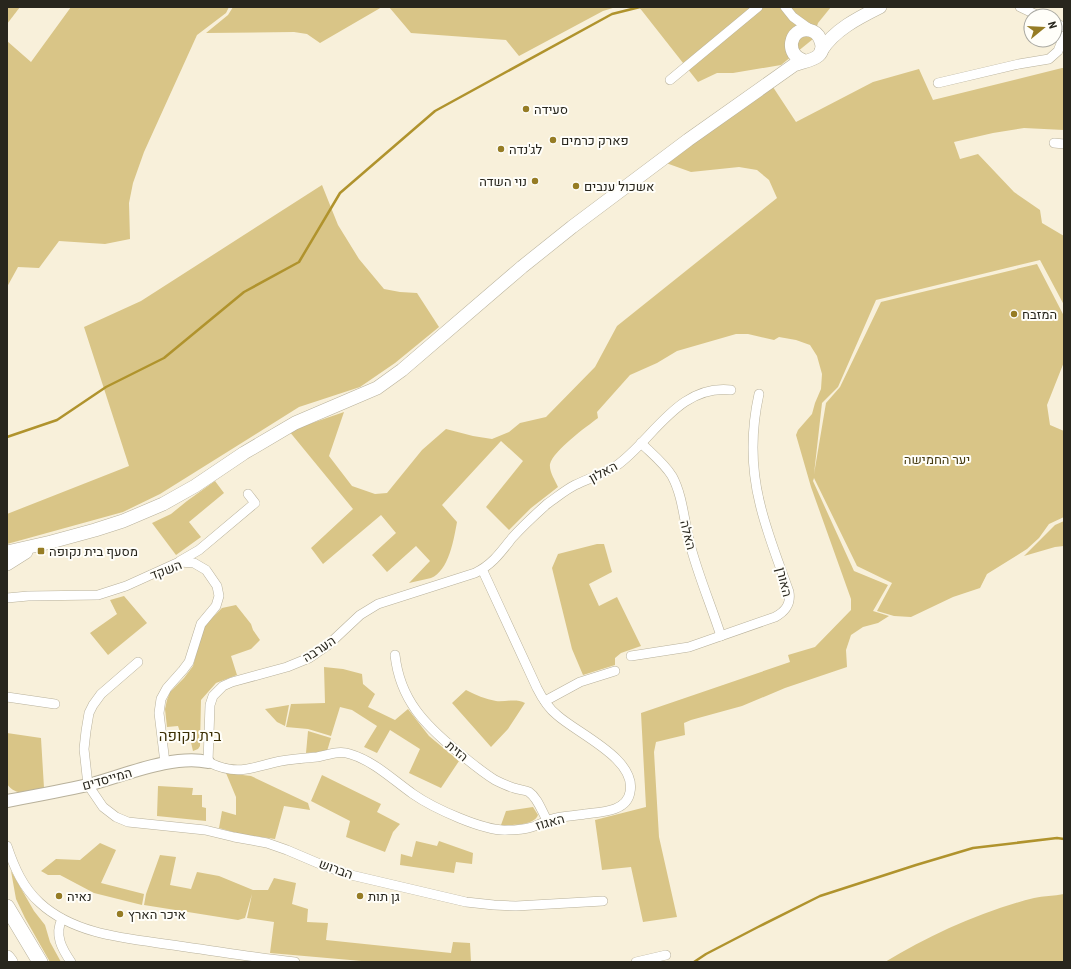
<svg xmlns="http://www.w3.org/2000/svg" width="1071" height="969" viewBox="0 0 1071 969" font-family="'Roboto Condensed',Heebo,sans-serif">
<style>
.green{fill:#d9c587}
.lines{fill:none;stroke-linecap:round;stroke-linejoin:round}
.stream{stroke:#b0932d;stroke-width:2.5}
.minor-casing{stroke:#b8b19b;stroke-width:10}
.tertiary-casing{stroke:#b8b19b;stroke-width:14}
.secondary-casing{stroke:#b8b19b;stroke-width:14}
.trunk-casing{stroke:#b8b19b;stroke-width:16}
.minor{stroke:#fff;stroke-width:9}
.tertiary{stroke:#fff;stroke-width:12}
.secondary{stroke:#fff;stroke-width:13}
.trunk{stroke:#fff;stroke-width:15}
.poi-dot{fill:#967c24;stroke:#fffef9;stroke-width:1.5}
.labels{text-anchor:middle;dominant-baseline:central;stroke-width:4;stroke-linejoin:round;paint-order:stroke}
.poi-label{font-size:13px;fill:#28261d;stroke:#fffef9;text-anchor:start}
.park-label{font-size:13px;fill:#473b11;stroke:#fffef9}
.street-label{font-size:13px;fill:#28261d;stroke:#fffef9}
.quarter-label{font-size:15px;fill:#3b2e03;stroke:#fffef9}
</style>
<rect width="100%" height="100%" fill="#f8f0da"/>
<g class="green">
<path d="M7,7H20L7,24Z"/>
<path d="M71,7H229L226,13L197,35L144,152L133,183L129,203L130,239L105,244L59,241L39,268L18,267L7,287V41L31,62Z"/>
<path d="M233,7H382L320,43L307,34L294,32L206,33L228,15Z"/>
<path d="M389,7H616L603,11L519,56L506,40L411,33Z"/>
<path d="M639,7H831L818,23L813,39L781,65L733,73H717L698,82Z"/>
<path d="M1062,68H1064V130L1024,128L993,133L954,142L960,159L978,154L1014,192L1040,210L1042,223L1064,236V305L1040,260L876,300L838,387L822,403L814,474L826,403L840,387L881,302L1037,264L1064,316V362L1047,405L1050,425L1064,431L1063,492L1064,517L1049,524L1039,538L1027,549L987,574L980,588L953,597L911,617L894,616L877,611L892,583L857,566L814,478L813,481L854,571L888,585L873,611L889,616L878,623L863,627L851,635L846,650L847,667L785,688L742,706L691,720L684,723L685,735L656,742L654,752L659,837L677,917L643,922L631,867L602,870L595,820L646,807L641,713L790,662L788,655L815,647L851,610V599L811,487L796,435L798,430L812,414L815,403L821,389L822,374L817,356L810,345L796,340L779,337L774,340L748,334H736L677,351L657,363L630,375L597,412L598,418C586,427 554,450 550,464C549,472 555,480 558,487L531,508L509,530L486,507L523,461L501,441L442,505L457,522C454,538 449,571 431,578C424,580 416,581 409,583L430,561L416,546L387,572L372,555L396,533L381,515L323,564L311,548L353,509L289,431L344,412L329,456L352,486L375,494L387,493L422,450L446,429L473,436L492,439L509,432L520,423L546,417L595,367L617,326L777,198L769,180L757,170L739,167L691,172L666,163L773,87L796,122L873,82L919,69L933,100Z"/>
<path d="M322,185L338,225L359,259L384,289L400,292L417,293L439,327L395,363L360,387L299,407L160,494L123,512L7,544V514L129,466L84,327L141,301Z"/>
<path d="M215,481L224,493L189,522L201,537L176,555L152,523L171,514L187,501Z"/>
<path d="M1064,521V546L1055,547L1024,556L1055,525Z"/>
<path d="M597,544H604L612,572L589,584L599,606L617,597L641,646L621,653L615,658V665L583,675L572,649L552,568L558,554Z"/>
<path d="M124,596L147,623L108,655L90,633L117,614L110,600Z"/>
<path d="M236,605L251,624L253,630L260,640L251,649L231,656L237,675L216,683L201,700L200,746L198,749L193,751L189,734L181,735L178,726L167,727L165,709L167,700L170,692L184,678L193,666L204,626L222,608Z"/>
<path d="M324,667L343,669L362,674L363,684L375,694L368,707L395,720L408,709L429,736L459,761L441,788L409,773L420,749L390,730L377,753L364,747L377,726L352,710L340,707L331,736L308,729L286,727L291,704L325,703Z"/>
<path d="M466,690C475,695 486,699 496,701C506,702 516,698 525,703L508,729L491,747L452,703Z"/>
<path d="M289,705L285,726L277,722L265,709Z"/>
<path d="M308,731L331,738L327,751L306,753Z"/>
<path d="M7,733L41,738L44,788C30,791 17,798 7,784Z"/>
<path d="M226,773L251,776L308,803L310,810L284,806L275,839L240,834L219,828L222,811L236,815V797Z"/>
<path d="M322,775L381,804L377,812L400,824L393,832L385,852L346,837L350,821L311,801Z"/>
<path d="M158,786L193,788L192,795H202V807L206,808V821L157,816Z"/>
<path d="M533,807L538,815C534,826 511,825 501,825L506,811Z"/>
<path d="M416,841L437,846L439,841L473,853L472,864L456,862L454,873L400,865L401,854L412,857Z"/>
<path d="M100,843L116,850L101,883L144,894L142,905L94,893L60,875H48L41,871L56,859L80,860Z"/>
<path d="M160,855L176,857L170,885L191,889L197,872L219,876L253,890H268L274,878L296,883L292,904L308,909L307,922L328,923L326,940L451,953L453,942L470,943L471,962H373L270,953L274,922L247,918L252,894L245,918L238,920L144,905L146,894Z"/>
<path d="M11,871L34,911L45,925L50,942L61,962H50L25,918L16,899Z"/>
<path d="M1064,894V962H885C930,935 982,911 1034,898C1043,896 1054,896 1064,894Z"/>
</g>
<g class="lines">
<g class="stream">
<path d="M7,437L57,420L106,387L164,358L244,292L299,262L340,193L435,111L612,14L640,7"/>
<path d="M694,962L706,954L758,927L820,896L916,865L973,848L1057,838L1064,839"/>
</g>
<g class="minor-casing">
<g id="minor">
<path d="M785,7L793,17L811,30"/>
<path d="M1020,7L1039,16"/>
<path d="M1055,23L1064,27"/>
<path d="M670,80L758,7"/>
<path d="M938,83L1019,64L1049,59L1058,51L1064,36"/>
<path d="M1054,143L1064,144"/>
<path d="M641,443C651,453 664,463 672,476C683,496 684,522 690,544C698,575 711,605 721,636"/>
<path d="M180,561L199,550L255,503L248,494"/>
<path d="M482,569L537,688C542,698 548,708 557,715C578,734 637,759 630,792C627,812 600,812 585,814C574,816 562,816 552,819C545,821 539,825 532,827C525,829 516,830 508,830C485,832 433,808 413,794C393,780 374,761 350,754C339,750 328,755 317,757C305,758 293,759 281,761C251,767 239,777 208,762L210,705L213,696L223,686L232,682L287,667L309,658L328,645L360,615L378,604L475,573C492,565 501,552 512,538C521,528 537,513 547,504C556,498 565,490 575,485C589,478 602,475 616,466C653,440 678,384 731,390"/>
<path d="M7,598L28,596L98,595L126,586L179,562L194,563L206,570L217,586L219,596L216,606L201,624L189,662L183,670L167,688L161,699L159,713L165,763"/>
<path d="M395,655C400,700 425,725 458,752C470,762 482,772 495,780C501,783 507,786 514,788C519,790 525,790 529,792C538,798 542,812 547,820"/>
<path d="M631,656L689,647L775,617C786,611 791,604 789,592C779,563 767,534 760,504C751,468 751,430 759,394"/>
<path d="M138,662L101,694L93,705L89,713L86,731L84,749L88,785L103,807L116,817L128,822L205,830L234,837L267,843L287,850L327,867L351,875L466,902L494,905L516,906L603,901"/>
<path d="M7,697L55,704"/>
<path d="M545,701L580,682L615,671"/>
<path d="M7,846C14,867 23,888 40,903C78,938 138,939 186,947C222,952 258,958 295,962"/>
<path d="M62,919C54,935 62,949 71,962"/>
<path d="M636,962L666,955"/>
</g>
</g>
<g class="tertiary-casing">
<path id="tertiary" d="M7,801C34,796 61,791 88,785C123,776 173,754 208,762"/>
</g>
<g class="secondary-casing">
<g id="secondary">
<path d="M821,51C834,30 858,18 880,7"/>
<path d="M7,552L51,542L95,530L123,521L163,504L195,486L244,453L295,423L377,388L402,370L522,267L572,227L688,140L794,65C806,60 829,60 820,39C818,34 814,31 809,30C789,27 784,56 805,61"/>
<path d="M7,564L26,552"/>
</g>
</g>
<g class="trunk-casing">
<g id="trunk">
<path d="M7,907L40,962"/>
<path d="M7,958L10,962"/>
</g>
</g>
<use href="#minor" class="minor"/>
<use href="#tertiary" class="tertiary"/>
<use href="#secondary" class="secondary"/>
<use href="#trunk" class="trunk"/>
</g>
<g class="poi-dot">
<circle cx="526" cy="109" r="4"/>
<circle cx="553" cy="140" r="4"/>
<circle cx="501" cy="149" r="4"/>
<circle cx="535" cy="181" r="4"/>
<circle cx="576" cy="186" r="4"/>
<circle cx="1014" cy="314" r="4"/>
<rect x="37" y="547" width="8" height="8" rx="2"/>
<circle cx="59" cy="896" r="4"/>
<circle cx="360" cy="896" r="4"/>
<circle cx="120" cy="914" r="4"/>
</g>
<g class="labels">
<g class="poi-label">
<text x="534" y="109">סעידה</text>
<text x="561" y="140">פארק כרמים</text>
<text x="509" y="149">לג'נדה</text>
<text x="527" y="181" text-anchor="end">נוי השדה</text>
<text x="584" y="186">אשכול ענבים</text>
<text x="1022" y="314">המזבח</text>
<text x="49" y="551">מסעף בית נקופה</text>
<text x="67" y="896">נאיה</text>
<text x="368" y="896">גן תות</text>
<text x="128" y="914">איכר הארץ</text>
</g>
<g class="park-label">
<text x="937" y="459">יער החמישה</text>
</g>
<g class="street-label">
<text transform="translate(603 472) rotate(-28)">האלון</text>
<text transform="translate(688 535) rotate(76)">האלה</text>
<text transform="translate(166 570) rotate(-21)">השקד</text>
<text transform="translate(784 582) rotate(76)">האורן</text>
<text transform="translate(319 649) rotate(-33)">הערבה</text>
<text transform="translate(457 751) rotate(40)">הזית</text>
<text transform="translate(107 779) rotate(-16)">המייסדים</text>
<text transform="translate(550 822) rotate(-15)">האגוז</text>
<text transform="translate(336 869) rotate(20)">הברוש</text>
</g>
<g class="quarter-label">
<text x="190" y="736">בית נקופה</text>
</g>
</g>
<rect width="1071" height="969" fill="none" stroke="#28261d" stroke-width="16"/>
<g transform="translate(1043 28) rotate(72)"><circle r="19" fill="#fffef9" stroke="#a9a8a1"/>
<path d="M0-3L7 15L0 10L-7 15Z" fill="#967c24"/>
<text y="-6" font-size="11" font-weight="bold" text-anchor="middle" fill="#28261d">N</text>
</g>
</svg>
